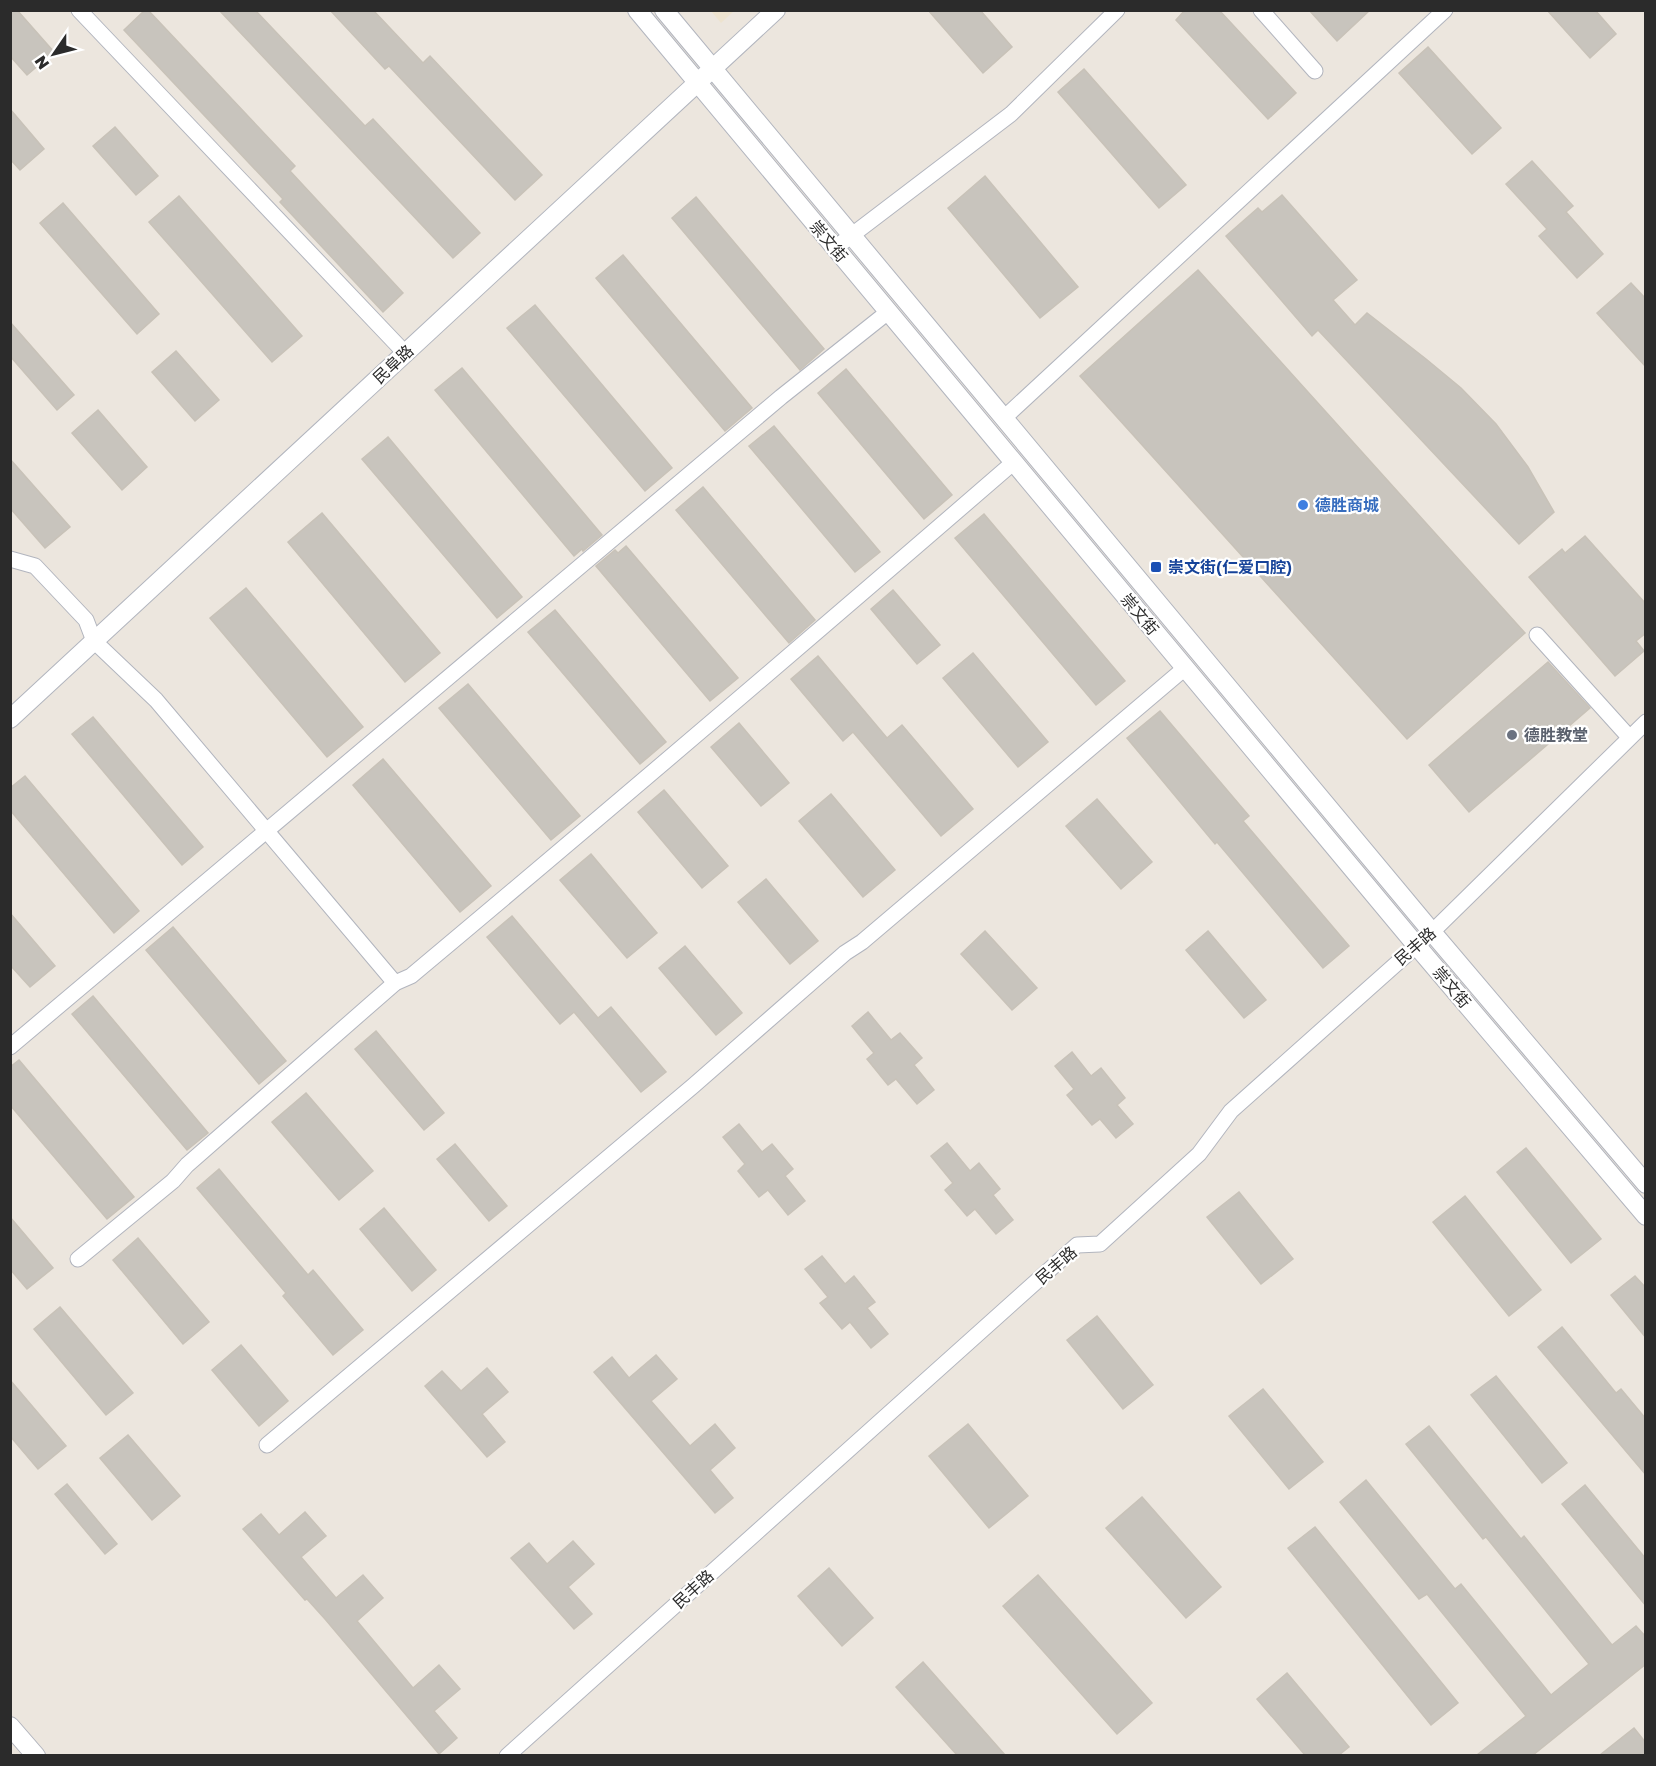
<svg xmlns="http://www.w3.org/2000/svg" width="1656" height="1766" viewBox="0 0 1656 1766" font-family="'Golos Text','Noto Sans SC',sans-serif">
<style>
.education{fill:#ede3cf}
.building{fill:#c8c4bd;stroke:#c8c2b8;stroke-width:1.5}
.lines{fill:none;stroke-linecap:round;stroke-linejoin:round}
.minor-casing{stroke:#b2b5be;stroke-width:17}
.tertiary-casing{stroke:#b2b5be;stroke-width:20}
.minor{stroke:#fff;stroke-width:15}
.tertiary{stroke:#fff;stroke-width:18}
.shop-dot{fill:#3f7fe0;stroke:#fff;stroke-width:2}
.transit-dot{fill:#1a4fb4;stroke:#fff;stroke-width:2}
.worship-dot{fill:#6b7280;stroke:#fff;stroke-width:2}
.labels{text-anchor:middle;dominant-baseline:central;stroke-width:4.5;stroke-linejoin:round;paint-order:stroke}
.street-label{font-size:16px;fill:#2b2b2b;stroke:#fff}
.shop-label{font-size:16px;font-weight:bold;fill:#366cbe;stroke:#fff;text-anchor:start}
.transit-label{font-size:16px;font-weight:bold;fill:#164399;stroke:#fff;text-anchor:start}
.worship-label{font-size:16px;font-weight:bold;fill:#5b616d;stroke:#fff;text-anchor:start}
</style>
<rect width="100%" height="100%" fill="#ece6de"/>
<path class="education" d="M711,11H734L721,23Z"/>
<g class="building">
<path d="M10,10H17L54,52L27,75L10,56Z"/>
<path d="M145,10H148L295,166L290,171L403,293L383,312L280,202L283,199L124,30Z"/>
<path d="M219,10H255L365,126L373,119L480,233L453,258Z"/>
<path d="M330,10H373L423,63L430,56L542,175L515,200L389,66L385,69Z"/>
<path d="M928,10H980L1012,47L983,73Z"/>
<path d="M1185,10H1219L1296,93L1268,119L1176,20Z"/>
<path d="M1309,10H1370L1337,41Z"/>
<path d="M1547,10H1595L1616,34L1590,58Z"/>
<path d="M1428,47L1501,128L1472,154L1399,73Z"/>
<path d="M1084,69L1186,185L1159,208L1058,92Z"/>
<path d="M10,109L44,149L20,170L10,159Z"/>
<path d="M115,127L158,176L136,195L93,146Z"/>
<path d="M1532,161L1573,206L1566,212L1603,254L1577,278L1539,236L1547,229L1506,184Z"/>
<path d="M985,176L1078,287L1040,318L948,208Z"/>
<path d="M1282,195L1357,280L1333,300L1355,325L1367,313L1426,359L1461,388L1496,424L1528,467L1554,512L1519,544L1318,330L1312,336L1226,236L1258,208L1262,212Z"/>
<path d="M179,196L302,336L272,362L149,222Z"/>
<path d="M696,197L824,349L800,370L672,218Z"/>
<path d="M63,203L159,314L137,334L40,223Z"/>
<path d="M623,255L752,408L725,431L596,278Z"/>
<path d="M1198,270L1525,633L1407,739L1080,376Z"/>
<path d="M1631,283L1646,299V367L1597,313Z"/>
<path d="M535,305L672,468L645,491L507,328Z"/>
<path d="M10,322L74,395L57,410L10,356Z"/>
<path d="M176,351L219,400L195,421L152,372Z"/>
<path d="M462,368L602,535L583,551L582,549L574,556L435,390Z"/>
<path d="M846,369L952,495L924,519L818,393Z"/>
<path d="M98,410L147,467L122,490L72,433Z"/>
<path d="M774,426L880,552L855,572L749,446Z"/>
<path d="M388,437L522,597L497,618L362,459Z"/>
<path d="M10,459L70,527L45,548L10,508Z"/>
<path d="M703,487L815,620L789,643L676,510Z"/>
<path d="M322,513L440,653L405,682L288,542Z"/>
<path d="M984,514L1125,681L1096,705L955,538Z"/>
<path d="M1585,536L1646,604V633L1636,641L1644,651L1615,676L1529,577L1562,549L1565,553Z"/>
<path d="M626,546L738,678L710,701L596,566L615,550L618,553Z"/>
<path d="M246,588L363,727L327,757L210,618Z"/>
<path d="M893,590L940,645L917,664L871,609Z"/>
<path d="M555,610L666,742L640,764L528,632Z"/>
<path d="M973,653L1048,742L1018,767L943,678Z"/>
<path d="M818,656L887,738L902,725L973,809L941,836L853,732L843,741L791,679Z"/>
<path d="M1548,662L1590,708L1469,812L1429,765Z"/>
<path d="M468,684L580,816L551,840L439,708Z"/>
<path d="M1160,711L1249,816L1243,821L1349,946L1323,968L1217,842L1215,844L1127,738Z"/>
<path d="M93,717L203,847L182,865L72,734Z"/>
<path d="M739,723L789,783L761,806L711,747Z"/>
<path d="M383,759L491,886L460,912L353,785Z"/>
<path d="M25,776L139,911L114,933L10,810V788Z"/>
<path d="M664,790L728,866L702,888L638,812Z"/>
<path d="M831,794L895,870L863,897L799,821Z"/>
<path d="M1097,799L1152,862L1121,889L1066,826Z"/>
<path d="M591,854L657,933L627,958L560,880Z"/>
<path d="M766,879L818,941L790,964L738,902Z"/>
<path d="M10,913L55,966L30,987L10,965Z"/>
<path d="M512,916L598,1018L611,1007L666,1072L641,1092L574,1012L560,1024L487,937Z"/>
<path d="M173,927L286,1061L259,1084L146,950Z"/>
<path d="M985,931L1037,988L1012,1010L961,954Z"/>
<path d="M1208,931L1266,1000L1244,1018L1186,950Z"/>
<path d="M685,946L742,1013L716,1035L659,968Z"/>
<path d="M93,996L208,1133L187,1150L72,1014Z"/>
<path d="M868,1012L891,1040L900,1033L922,1058L914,1065L934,1090L917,1104L896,1079L888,1085L867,1059L874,1053L852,1026Z"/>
<path d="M376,1031L444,1113L424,1130L355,1049Z"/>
<path d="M1072,1052L1091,1076L1101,1068L1125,1098L1117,1105L1133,1124L1116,1138L1100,1119L1092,1125L1067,1095L1074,1089L1055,1066Z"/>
<path d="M19,1060L134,1197L107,1219L10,1105V1067Z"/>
<path d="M306,1093L373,1171L339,1200L272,1122Z"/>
<path d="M739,1124L762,1152L772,1144L793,1169L785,1176L805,1201L788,1215L768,1190L759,1197L738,1171L745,1164L723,1137Z"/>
<path d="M947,1143L970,1171L979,1163L1000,1189L993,1195L1013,1220L996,1234L975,1209L967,1216L945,1190L953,1183L931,1156Z"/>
<path d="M455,1144L507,1206L489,1221L437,1159Z"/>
<path d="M1526,1148L1601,1239L1571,1263L1497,1172Z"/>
<path d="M219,1169L308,1275L313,1270L363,1330L333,1355L283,1296L286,1293L197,1188Z"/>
<path d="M1239,1192L1293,1259L1261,1284L1207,1217Z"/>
<path d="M1465,1196L1541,1290L1509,1316L1433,1222Z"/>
<path d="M384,1208L436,1270L412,1291L360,1229Z"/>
<path d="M10,1217L53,1268L27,1289L10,1269Z"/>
<path d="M138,1238L209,1322L183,1344L113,1260Z"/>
<path d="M822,1256L845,1284L854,1276L875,1302L867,1308L888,1334L871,1348L850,1322L842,1329L820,1303L828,1297L805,1269Z"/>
<path d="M1635,1276L1646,1288V1338L1611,1295Z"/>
<path d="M60,1307L133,1393L106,1415L34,1329Z"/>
<path d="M1097,1316L1153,1385L1123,1409L1067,1340Z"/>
<path d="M1562,1327L1616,1393L1621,1389L1646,1419V1475L1538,1347Z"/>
<path d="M241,1345L288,1401L259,1426L212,1370Z"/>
<path d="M656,1355L677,1379L651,1401L690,1446L715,1424L735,1448L710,1470L733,1498L715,1513L594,1372L612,1357L629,1378Z"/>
<path d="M487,1368L508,1392L482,1414L505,1442L487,1457L425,1386L442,1371L461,1391Z"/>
<path d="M1496,1376L1567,1463L1542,1483L1471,1395Z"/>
<path d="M10,1380L66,1446L38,1469L10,1436Z"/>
<path d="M1263,1389L1323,1462L1289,1489L1229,1416Z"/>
<path d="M968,1424L1028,1496L989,1528L929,1456Z"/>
<path d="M1429,1426L1521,1539L1524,1536L1612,1645L1636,1626L1646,1637V1664L1533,1755H1477L1526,1716L1427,1594L1419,1599L1340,1502L1366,1480L1455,1589L1461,1584L1551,1695L1589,1664L1486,1537L1483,1539L1406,1444Z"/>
<path d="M128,1435L180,1496L152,1520L100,1458Z"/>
<path d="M67,1484L117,1544L105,1554L55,1494Z"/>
<path d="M1585,1485L1646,1559V1606L1562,1504Z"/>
<path d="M1142,1497L1221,1587L1186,1618L1106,1528Z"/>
<path d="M305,1512L326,1536L301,1557L336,1598L363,1575L383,1598L357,1621L413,1688L439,1665L460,1689L434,1711L457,1738L439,1754L325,1619L307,1599L305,1600L243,1529L261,1514L279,1535Z"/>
<path d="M1315,1527L1458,1703L1431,1725L1288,1548Z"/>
<path d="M573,1541L594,1564L568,1587L592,1614L574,1629L511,1558L529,1543L547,1564Z"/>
<path d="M829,1568L873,1618L842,1646L798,1596Z"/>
<path d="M1038,1575L1152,1703L1117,1734L1003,1606Z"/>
<path d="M923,1662L1005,1755H957L896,1687Z"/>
<path d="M1287,1673L1349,1747L1339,1755H1305L1257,1699Z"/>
<path d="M1634,1728L1646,1743V1755H1600Z"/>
</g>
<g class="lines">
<g class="minor-casing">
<g id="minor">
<path d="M79,10L405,353"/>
<path d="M1261,10L1315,71"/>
<path d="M835,248L1011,114L1117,10"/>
<path d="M1004,418L1445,10"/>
<path d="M10,559L35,566L86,620L94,641L156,700L395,983"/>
<path d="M1537,635L1629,737"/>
<path d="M10,1047L781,397L888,312"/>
<path d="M78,1259L173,1181L187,1165L395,983L411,976C613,807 814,635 1014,462"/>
<path d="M267,1445L693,1086L845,953L862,942L1185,668"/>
<path d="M507,1756L1077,1245L1100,1244L1199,1154L1231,1111L1432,932L1646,722"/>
</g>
</g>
<g class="tertiary-casing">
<g id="tertiary">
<path d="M637,10L1416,945L1646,1216"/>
<path d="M664,10L1432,932L1646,1184"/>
<path d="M10,719L776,10"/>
<path d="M10,1726L36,1756"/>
</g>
</g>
<use href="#minor" class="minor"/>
<use href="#tertiary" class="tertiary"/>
</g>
<circle class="shop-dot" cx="1303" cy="505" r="6"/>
<rect class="transit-dot" x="1150" y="561" width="12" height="12" rx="3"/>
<circle class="worship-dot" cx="1512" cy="735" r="6"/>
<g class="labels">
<g class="street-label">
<text transform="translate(829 241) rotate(50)">崇文街</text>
<text transform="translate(393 364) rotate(-43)">民阜路</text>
<text transform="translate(1140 614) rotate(50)">崇文街</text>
<text transform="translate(1415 946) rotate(-41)">民丰路</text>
<text transform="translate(1452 987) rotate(50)">崇文街</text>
<text transform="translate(1056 1265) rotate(-41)">民丰路</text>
<text transform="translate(693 1589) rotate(-42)">民丰路</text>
</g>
<g class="shop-label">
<text x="1315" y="505">德胜商城</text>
</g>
<g class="transit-label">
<text x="1168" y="567">崇文街(仁爱口腔)</text>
</g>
<g class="worship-label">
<text x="1524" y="735">德胜教堂</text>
</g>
</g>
<rect width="1656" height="1766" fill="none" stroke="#2b2b2b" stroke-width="24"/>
<g transform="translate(54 54) rotate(235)" stroke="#ffffff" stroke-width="4.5" paint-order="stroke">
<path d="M0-4.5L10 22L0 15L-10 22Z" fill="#2b2b2b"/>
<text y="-9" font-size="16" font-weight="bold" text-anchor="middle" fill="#2b2b2b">N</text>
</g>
</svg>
